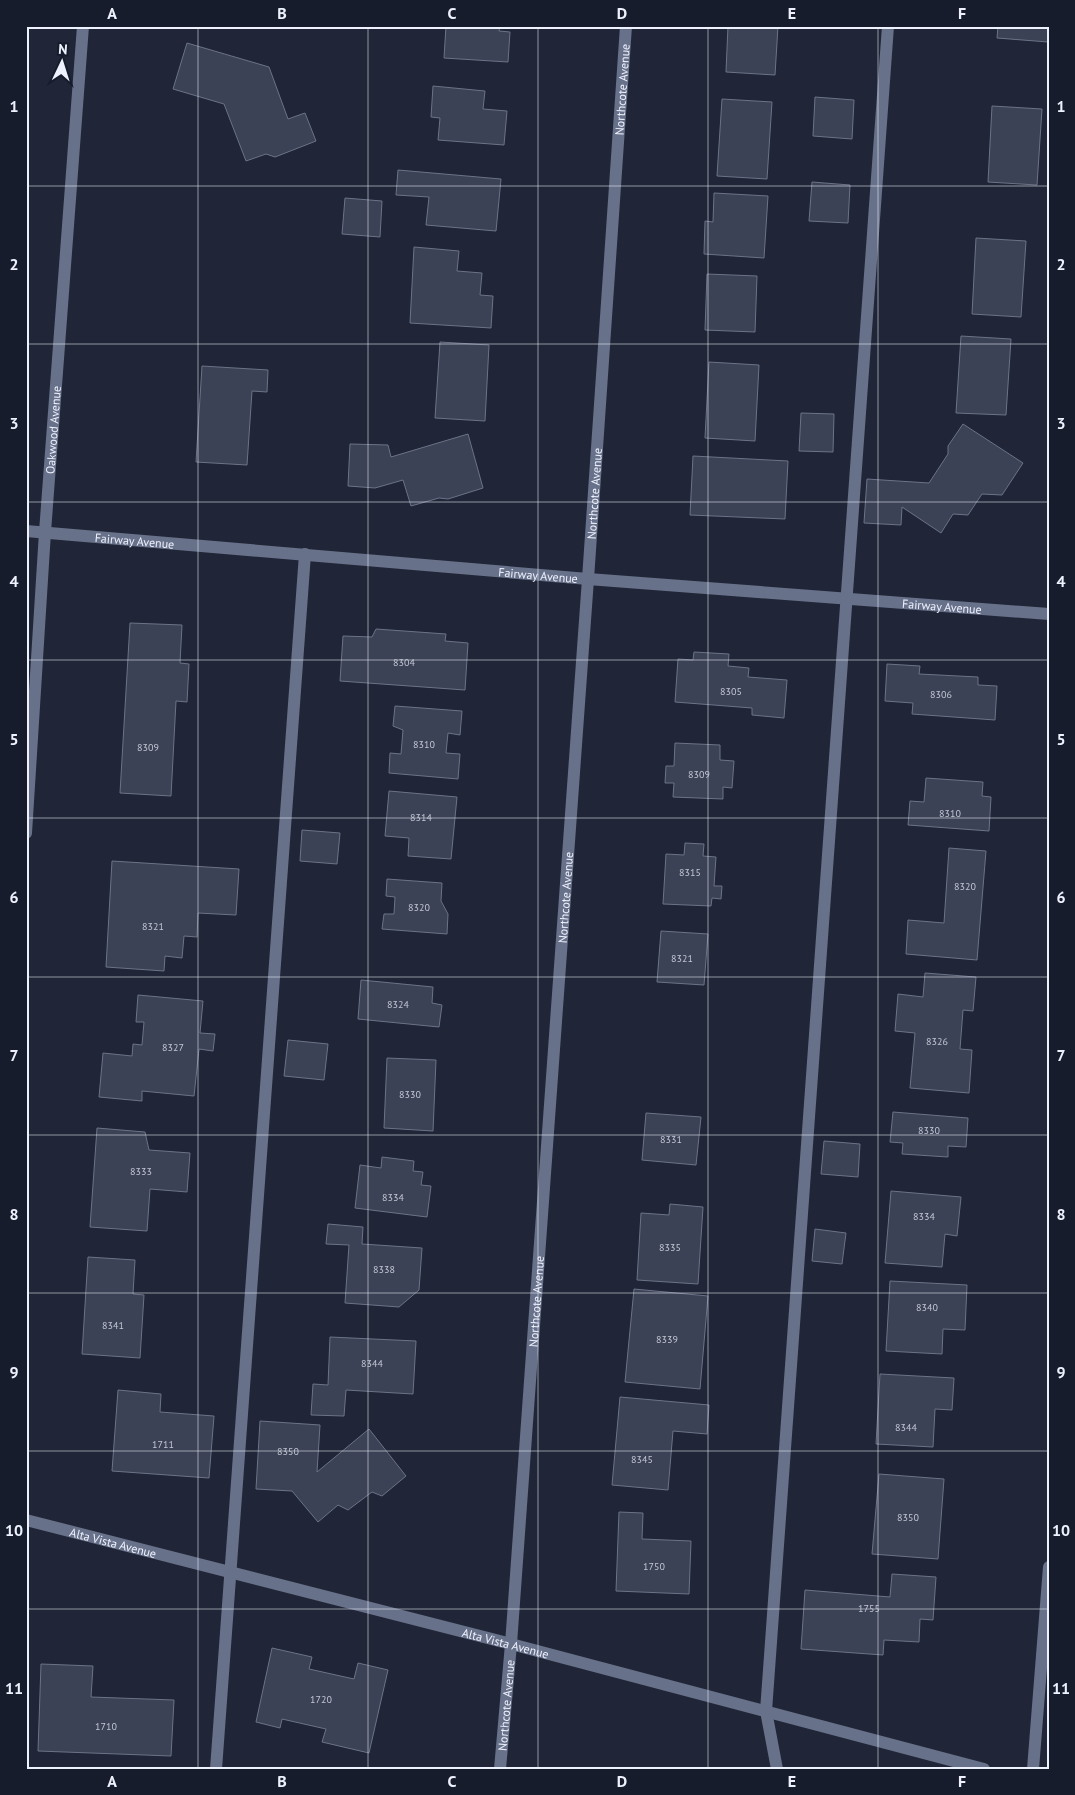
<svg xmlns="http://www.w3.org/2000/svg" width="1075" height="1795" font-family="'PT Sans',sans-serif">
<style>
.building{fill:#3c4255;stroke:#6c7388}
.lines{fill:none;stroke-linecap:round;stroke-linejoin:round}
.minor{stroke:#68718a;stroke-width:12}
.grid{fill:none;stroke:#eef2fe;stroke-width:1;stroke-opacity:0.55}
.labels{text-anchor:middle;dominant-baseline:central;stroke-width:4;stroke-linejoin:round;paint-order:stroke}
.number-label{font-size:10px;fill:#c2c6d4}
.street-label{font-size:12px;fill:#eef2fe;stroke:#171c2d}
.neatline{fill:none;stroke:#eef2fe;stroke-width:2}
.grid-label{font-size:16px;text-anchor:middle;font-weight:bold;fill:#eef2fe}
</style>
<rect width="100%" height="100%" fill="#202637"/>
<!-- building -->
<g class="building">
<polygon points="446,26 500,26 499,31 510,32 508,62 444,58"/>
<polygon points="728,26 778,26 775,75 726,72"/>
<polygon points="998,26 1049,26 1048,42 997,38"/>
<polygon points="187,43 269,67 288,119 305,113 316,141 275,157 266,154 246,161 224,104 173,89"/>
<polygon points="433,86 485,91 483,109 507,111 504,145 438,140 440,118 431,117"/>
<polygon points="815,97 854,100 852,139 813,136"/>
<polygon points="722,99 772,102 767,179 717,176"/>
<polygon points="992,106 1042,109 1037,185 988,182"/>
<polygon points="398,170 501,179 496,231 426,225 429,197 396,195"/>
<polygon points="812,182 850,185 848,223 809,221"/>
<polygon points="714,193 768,196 764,258 704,254 705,221 713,222"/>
<polygon points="345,198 382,201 380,237 342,234"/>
<polygon points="976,238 1026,241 1021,317 972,314"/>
<polygon points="414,247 459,251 457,271 482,273 480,295 493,296 491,328 410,323"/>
<polygon points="707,274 757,276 755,332 705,330"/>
<polygon points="961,336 1011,339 1006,415 956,413"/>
<polygon points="440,342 489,345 485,421 435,418"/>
<polygon points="709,362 759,365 755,441 705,438"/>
<polygon points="202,366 268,370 267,392 252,391 247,465 196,462"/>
<polygon points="801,413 834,414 833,452 799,451"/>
<polygon points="963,424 1023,463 1002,495 982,494 968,515 953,514 941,533 902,507 901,525 864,523 867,479 929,483 948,454 948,446"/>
<polygon points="468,434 483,488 448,499 439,498 411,506 403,480 375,488 348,486 350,444 388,445 391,457"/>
<polygon points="693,456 788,461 785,519 690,515"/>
<polygon points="130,623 182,625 180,663 189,664 187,702 176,701 171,796 120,793"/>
<polygon points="376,629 446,634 445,641 468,643 465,690 340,681 343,636 372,637"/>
<polygon points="694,652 729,654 728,666 749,668 748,677 787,680 784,718 752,715 752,708 675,702 678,659 693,660"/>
<polygon points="887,664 920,666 919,674 978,677 978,685 997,686 995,720 912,714 913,703 885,701"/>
<polygon points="395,706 462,711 460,735 448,733 446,753 460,754 458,779 389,773 390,753 401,754 403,730 393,726"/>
<polygon points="675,743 720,745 720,760 734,761 732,788 723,787 723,799 673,797 674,783 665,783 666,766 674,766"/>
<polygon points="926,778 983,782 982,796 991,797 989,831 908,825 910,801 924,802"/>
<polygon points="389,791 457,797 451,859 408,856 409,838 385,836"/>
<polygon points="302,830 340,833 337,864 300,861"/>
<polygon points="685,843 704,844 703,856 716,857 714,886 722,886 721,899 712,898 711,906 663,904 666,854 684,855"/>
<polygon points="949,848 986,851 977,960 906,954 908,920 944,923"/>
<polygon points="112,861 239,869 236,915 198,913 197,937 184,936 182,958 165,956 164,971 106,967"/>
<polygon points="387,879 442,883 441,901 448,914 447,934 382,929 384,914 394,914 395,897 386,896"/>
<polygon points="661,931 708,934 704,985 657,982"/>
<polygon points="925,973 976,977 973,1011 963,1010 960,1049 972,1050 969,1093 910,1088 915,1033 895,1031 898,994 923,997"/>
<polygon points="361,980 433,987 432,1003 442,1005 439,1027 358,1019"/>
<polygon points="138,995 203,1001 200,1033 215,1034 213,1051 199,1049 194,1096 142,1091 142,1101 99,1097 103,1053 132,1056 133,1044 142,1045 144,1022 136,1022"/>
<polygon points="288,1040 328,1044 324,1080 284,1076"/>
<polygon points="387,1058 436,1060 433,1131 384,1128"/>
<polygon points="893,1112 968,1118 966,1147 948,1146 948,1157 902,1154 903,1143 890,1142"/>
<polygon points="646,1113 701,1117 696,1165 642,1160"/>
<polygon points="97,1128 145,1132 149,1150 190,1153 187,1192 150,1189 147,1231 90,1227"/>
<polygon points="824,1141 860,1144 858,1177 821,1174"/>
<polygon points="382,1157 414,1161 413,1171 423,1172 421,1185 431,1186 427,1217 355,1208 360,1165 381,1168"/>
<polygon points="891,1191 961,1197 957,1236 945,1234 942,1267 885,1263"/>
<polygon points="670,1204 703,1207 698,1284 637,1280 641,1213 669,1215"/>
<polygon points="328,1224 363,1227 362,1244 422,1248 419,1290 399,1307 345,1303 349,1245 326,1244"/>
<polygon points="815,1229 846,1233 842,1264 812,1261"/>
<polygon points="88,1257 135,1260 133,1294 144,1295 140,1358 82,1354"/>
<polygon points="890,1281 967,1285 965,1330 943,1329 942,1354 886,1351"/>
<polygon points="634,1289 708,1296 700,1389 625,1382"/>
<polygon points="330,1337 416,1341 413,1394 346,1390 344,1416 311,1415 313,1384 328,1385"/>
<polygon points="880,1374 954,1378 952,1410 935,1409 933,1447 876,1444"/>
<polygon points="118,1390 161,1394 160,1412 214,1416 209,1478 112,1471"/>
<polygon points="620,1397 709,1405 707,1434 673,1431 668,1490 612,1485"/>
<polygon points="260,1421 320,1425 317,1472 369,1429 406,1476 382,1496 372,1492 348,1510 338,1505 318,1522 292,1491 256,1489"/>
<polygon points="879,1474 944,1479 938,1559 872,1554"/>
<polygon points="619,1512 643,1513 642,1539 691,1541 689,1594 616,1591"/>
<polygon points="892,1574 936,1577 933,1620 920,1619 919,1642 884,1640 883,1655 801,1649 805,1590 890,1597"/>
<polygon points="272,1648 312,1657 309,1669 354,1679 358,1663 388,1670 369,1753 322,1742 326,1729 282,1719 280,1728 256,1722"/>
<polygon points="41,1664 93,1666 91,1697 174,1700 171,1756 38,1751"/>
</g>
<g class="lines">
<!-- minor -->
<g class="minor">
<path id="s1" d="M 26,531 L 588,579 L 1049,614"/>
<path id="s2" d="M 26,833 L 45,532 L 83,26"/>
<path id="s3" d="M 26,1520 L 511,1644 L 984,1769"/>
<polyline points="216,1769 305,554"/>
<path id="s4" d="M 500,1769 L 511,1644 L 588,579 L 626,26"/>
<polyline points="777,1769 766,1711 888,26"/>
<polyline points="1033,1769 1049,1567"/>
</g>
</g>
<!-- grid -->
<path class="grid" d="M 198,26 L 198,1769M 368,26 L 368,1769M 538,26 L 538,1769M 708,26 L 708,1769M 878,26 L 878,1769M 26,186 L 1049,186M 26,344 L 1049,344M 26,502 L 1049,502M 26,660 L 1049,660M 26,818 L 1049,818M 26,977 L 1049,977M 26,1135 L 1049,1135M 26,1293 L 1049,1293M 26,1451 L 1049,1451M 26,1609 L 1049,1609"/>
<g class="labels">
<!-- number labels -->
<g class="number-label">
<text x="404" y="662">8304</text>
<text x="731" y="691">8305</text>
<text x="941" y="694">8306</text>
<text x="424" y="744">8310</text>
<text x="148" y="747">8309</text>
<text x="699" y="774">8309</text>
<text x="950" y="813">8310</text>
<text x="421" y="817">8314</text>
<text x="690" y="872">8315</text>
<text x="965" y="886">8320</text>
<text x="419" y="907">8320</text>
<text x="153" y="926">8321</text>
<text x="682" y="958">8321</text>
<text x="398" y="1004">8324</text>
<text x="937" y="1041">8326</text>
<text x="173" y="1047">8327</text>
<text x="410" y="1094">8330</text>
<text x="929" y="1130">8330</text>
<text x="671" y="1139">8331</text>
<text x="141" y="1171">8333</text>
<text x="393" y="1197">8334</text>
<text x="924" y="1216">8334</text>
<text x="670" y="1247">8335</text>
<text x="384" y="1269">8338</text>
<text x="927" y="1307">8340</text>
<text x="113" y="1325">8341</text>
<text x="667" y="1339">8339</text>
<text x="372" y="1363">8344</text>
<text x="906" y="1427">8344</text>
<text x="163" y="1444">1711</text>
<text x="288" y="1451">8350</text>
<text x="642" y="1459">8345</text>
<text x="908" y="1517">8350</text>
<text x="654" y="1566">1750</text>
<text x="869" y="1608">1755</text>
<text x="321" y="1699">1720</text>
<text x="106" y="1726">1710</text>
</g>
<!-- street labels -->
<g class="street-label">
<text stroke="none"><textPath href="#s4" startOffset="1684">Northcote Avenue</textPath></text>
<text stroke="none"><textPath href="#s2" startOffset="404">Oakwood Avenue</textPath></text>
<text stroke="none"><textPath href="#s4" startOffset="1279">Northcote Avenue</textPath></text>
<text stroke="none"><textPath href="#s1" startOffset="109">Fairway Avenue</textPath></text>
<text stroke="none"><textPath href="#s1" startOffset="514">Fairway Avenue</textPath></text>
<text stroke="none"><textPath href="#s1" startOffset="919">Fairway Avenue</textPath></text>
<text stroke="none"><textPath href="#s4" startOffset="874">Northcote Avenue</textPath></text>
<text stroke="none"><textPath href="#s4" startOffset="469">Northcote Avenue</textPath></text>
<text stroke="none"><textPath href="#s3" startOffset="90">Alta Vista Avenue</textPath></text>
<text stroke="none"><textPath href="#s3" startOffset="495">Alta Vista Avenue</textPath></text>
<text stroke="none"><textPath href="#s4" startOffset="64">Northcote Avenue</textPath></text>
</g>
</g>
<!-- border -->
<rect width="1075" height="1795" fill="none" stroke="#171c2d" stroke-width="55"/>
<!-- north arrow -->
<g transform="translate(62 62) rotate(4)" stroke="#171c2d" stroke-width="4" paint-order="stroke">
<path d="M0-4L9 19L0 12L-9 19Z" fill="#eef2fe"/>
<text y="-8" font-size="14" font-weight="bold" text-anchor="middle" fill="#eef2fe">N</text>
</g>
<rect x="28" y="28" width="1020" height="1740" class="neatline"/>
<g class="grid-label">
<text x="112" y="19">A</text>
<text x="282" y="19">B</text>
<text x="452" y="19">C</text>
<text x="622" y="19">D</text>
<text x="792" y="19">E</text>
<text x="962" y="19">F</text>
<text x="14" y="112">1</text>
<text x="1061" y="112">1</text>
<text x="14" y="270">2</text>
<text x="1061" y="270">2</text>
<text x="14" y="429">3</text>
<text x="1061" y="429">3</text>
<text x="14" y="587">4</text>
<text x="1061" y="587">4</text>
<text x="14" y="745">5</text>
<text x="1061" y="745">5</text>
<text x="14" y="903">6</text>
<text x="1061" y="903">6</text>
<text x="14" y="1061">7</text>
<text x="1061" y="1061">7</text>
<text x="14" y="1220">8</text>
<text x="1061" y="1220">8</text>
<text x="14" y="1378">9</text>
<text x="1061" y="1378">9</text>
<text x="14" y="1536">10</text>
<text x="1061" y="1536">10</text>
<text x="14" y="1694">11</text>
<text x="1061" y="1694">11</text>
<text x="112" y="1787">A</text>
<text x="282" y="1787">B</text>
<text x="452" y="1787">C</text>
<text x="622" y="1787">D</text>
<text x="792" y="1787">E</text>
<text x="962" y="1787">F</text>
</g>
</svg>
